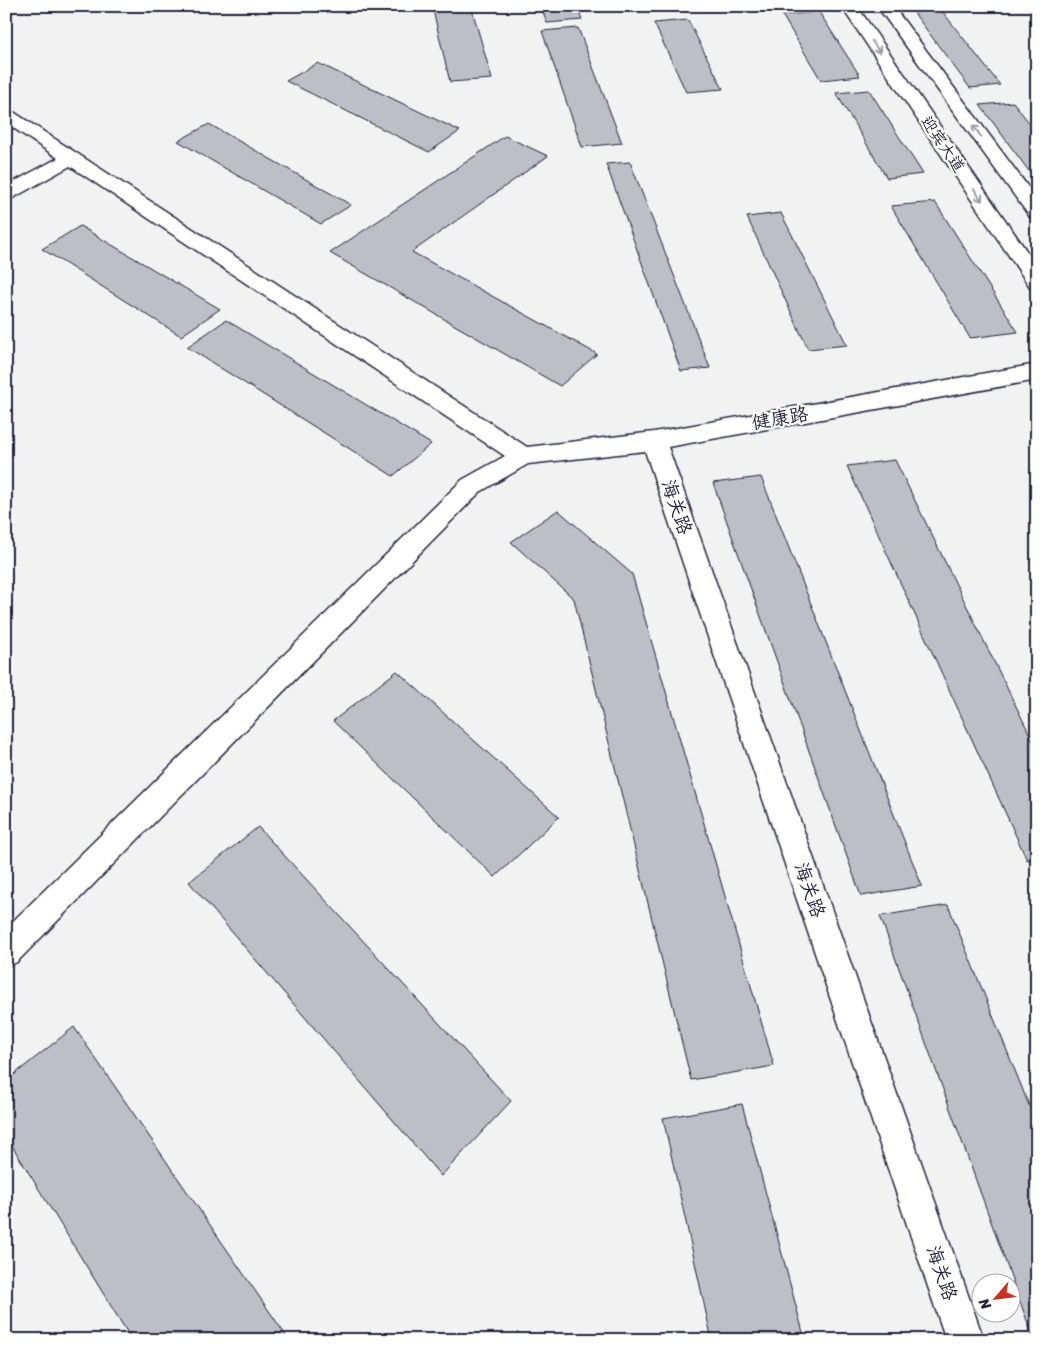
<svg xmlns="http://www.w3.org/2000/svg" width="1043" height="1346" font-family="Sriracha,'LXGW WenKai TC',sans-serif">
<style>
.building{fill:#bebec6;stroke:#22223b}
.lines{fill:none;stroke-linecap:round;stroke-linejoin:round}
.minor-casing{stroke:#22223b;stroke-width:3}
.highway-casing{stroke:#22223b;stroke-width:3}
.minor{fill:#fff;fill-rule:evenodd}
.highway{fill:#fff;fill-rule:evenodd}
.oneway{stroke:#9c9ca7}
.labels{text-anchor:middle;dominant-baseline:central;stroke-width:4.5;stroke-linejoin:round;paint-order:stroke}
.far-street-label{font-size:16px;fill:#22223b;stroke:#fff}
.street-label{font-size:19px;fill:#22223b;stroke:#fff}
</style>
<rect width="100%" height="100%" fill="#f2f2f3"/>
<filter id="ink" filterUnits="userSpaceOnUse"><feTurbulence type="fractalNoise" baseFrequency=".02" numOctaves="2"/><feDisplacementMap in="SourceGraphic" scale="10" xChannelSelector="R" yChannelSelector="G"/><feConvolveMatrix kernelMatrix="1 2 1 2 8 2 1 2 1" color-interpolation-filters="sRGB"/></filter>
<g filter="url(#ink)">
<!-- building -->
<g class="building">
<polygon points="432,6 471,6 492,79 450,82"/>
<polygon points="541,6 577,6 582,20 547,23"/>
<polygon points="650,6 685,6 685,8 652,10"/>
<polygon points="942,11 1000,85 970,88 914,13"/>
<polygon points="819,12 860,76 821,80 782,15"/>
<polygon points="688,20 723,89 686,92 654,23"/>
<polygon points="578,28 622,143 582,147 542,31"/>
<polygon points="318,63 460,131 429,152 286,81"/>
<polygon points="869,90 923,174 887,178 836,93"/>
<polygon points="1013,102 1037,133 1037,182 980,105"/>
<polygon points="209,124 351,205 321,224 178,141"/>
<polygon points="505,136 548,156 412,252 597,354 560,386 330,253"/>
<polygon points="630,162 710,368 681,371 606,164"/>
<polygon points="935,202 1018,332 970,338 891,206"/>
<polygon points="781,213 847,345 808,349 747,217"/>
<polygon points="80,226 220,309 181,336 42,249"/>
<polygon points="226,320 431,444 393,476 187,347"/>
<polygon points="895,460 1037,749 1037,858 1027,860 847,466"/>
<polygon points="761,477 922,886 861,896 713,483"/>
<polygon points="558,510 632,574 774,1066 691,1080 574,599 511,542"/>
<polygon points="397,671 559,817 495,877 333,721"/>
<polygon points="258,827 511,1101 441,1176 189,882"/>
<polygon points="948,905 1037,1125 1037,1340 1034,1340 880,916"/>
<polygon points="74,1027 289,1340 132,1340 6,1136 6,1081"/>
<polygon points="742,1104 805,1340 712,1340 663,1118"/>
</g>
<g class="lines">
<defs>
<polygon id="minor" points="6,110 12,111 527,447 654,432 1037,364 1037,380 668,447 984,1340 946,1340 645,451 528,464 480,492 17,962 6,967 6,928 462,480 505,456 70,166 13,198 6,200 6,186 58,158 6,123"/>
<g id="highway">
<polygon points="841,6 857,6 1037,266 1037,289 1030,287"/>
<polygon points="877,6 893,6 1037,199 1037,219 1030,217"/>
</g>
</defs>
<!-- minor casing -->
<use href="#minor" class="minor-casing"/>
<!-- highway casing -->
<use href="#highway" class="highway-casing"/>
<!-- minor -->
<use href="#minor" class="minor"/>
<!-- highway -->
<use href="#highway" class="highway"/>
</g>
<!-- one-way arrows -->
<defs><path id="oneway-shaft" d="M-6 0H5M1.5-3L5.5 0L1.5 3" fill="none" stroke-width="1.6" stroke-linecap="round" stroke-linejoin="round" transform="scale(1.25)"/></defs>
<g class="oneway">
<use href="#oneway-shaft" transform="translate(876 47) rotate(56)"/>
<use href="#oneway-shaft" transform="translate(977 131) rotate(-126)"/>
<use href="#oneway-shaft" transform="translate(978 195) rotate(56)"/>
</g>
</g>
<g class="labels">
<!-- far-street labels -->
<g class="far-street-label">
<text transform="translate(943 144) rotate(56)">迎宾大道</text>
</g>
<!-- street labels -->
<g class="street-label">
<text transform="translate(780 418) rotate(-10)">健康路</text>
<text transform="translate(677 507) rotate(71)">海关路</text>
<text transform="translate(810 890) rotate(71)">海关路</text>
<text transform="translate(942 1273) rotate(71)">海关路</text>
</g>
</g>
<!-- margin -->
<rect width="1043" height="1346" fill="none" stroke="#fff" stroke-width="25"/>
<rect x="12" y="12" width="1018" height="1321" fill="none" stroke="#22223b" stroke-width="2" filter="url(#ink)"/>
<!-- north arrow -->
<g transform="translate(996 1298) rotate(242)"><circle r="24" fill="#ffffff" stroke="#a7a7b1"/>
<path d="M0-4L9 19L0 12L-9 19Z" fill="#c8321e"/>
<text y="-8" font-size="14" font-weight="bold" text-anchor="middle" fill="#22223b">N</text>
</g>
</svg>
